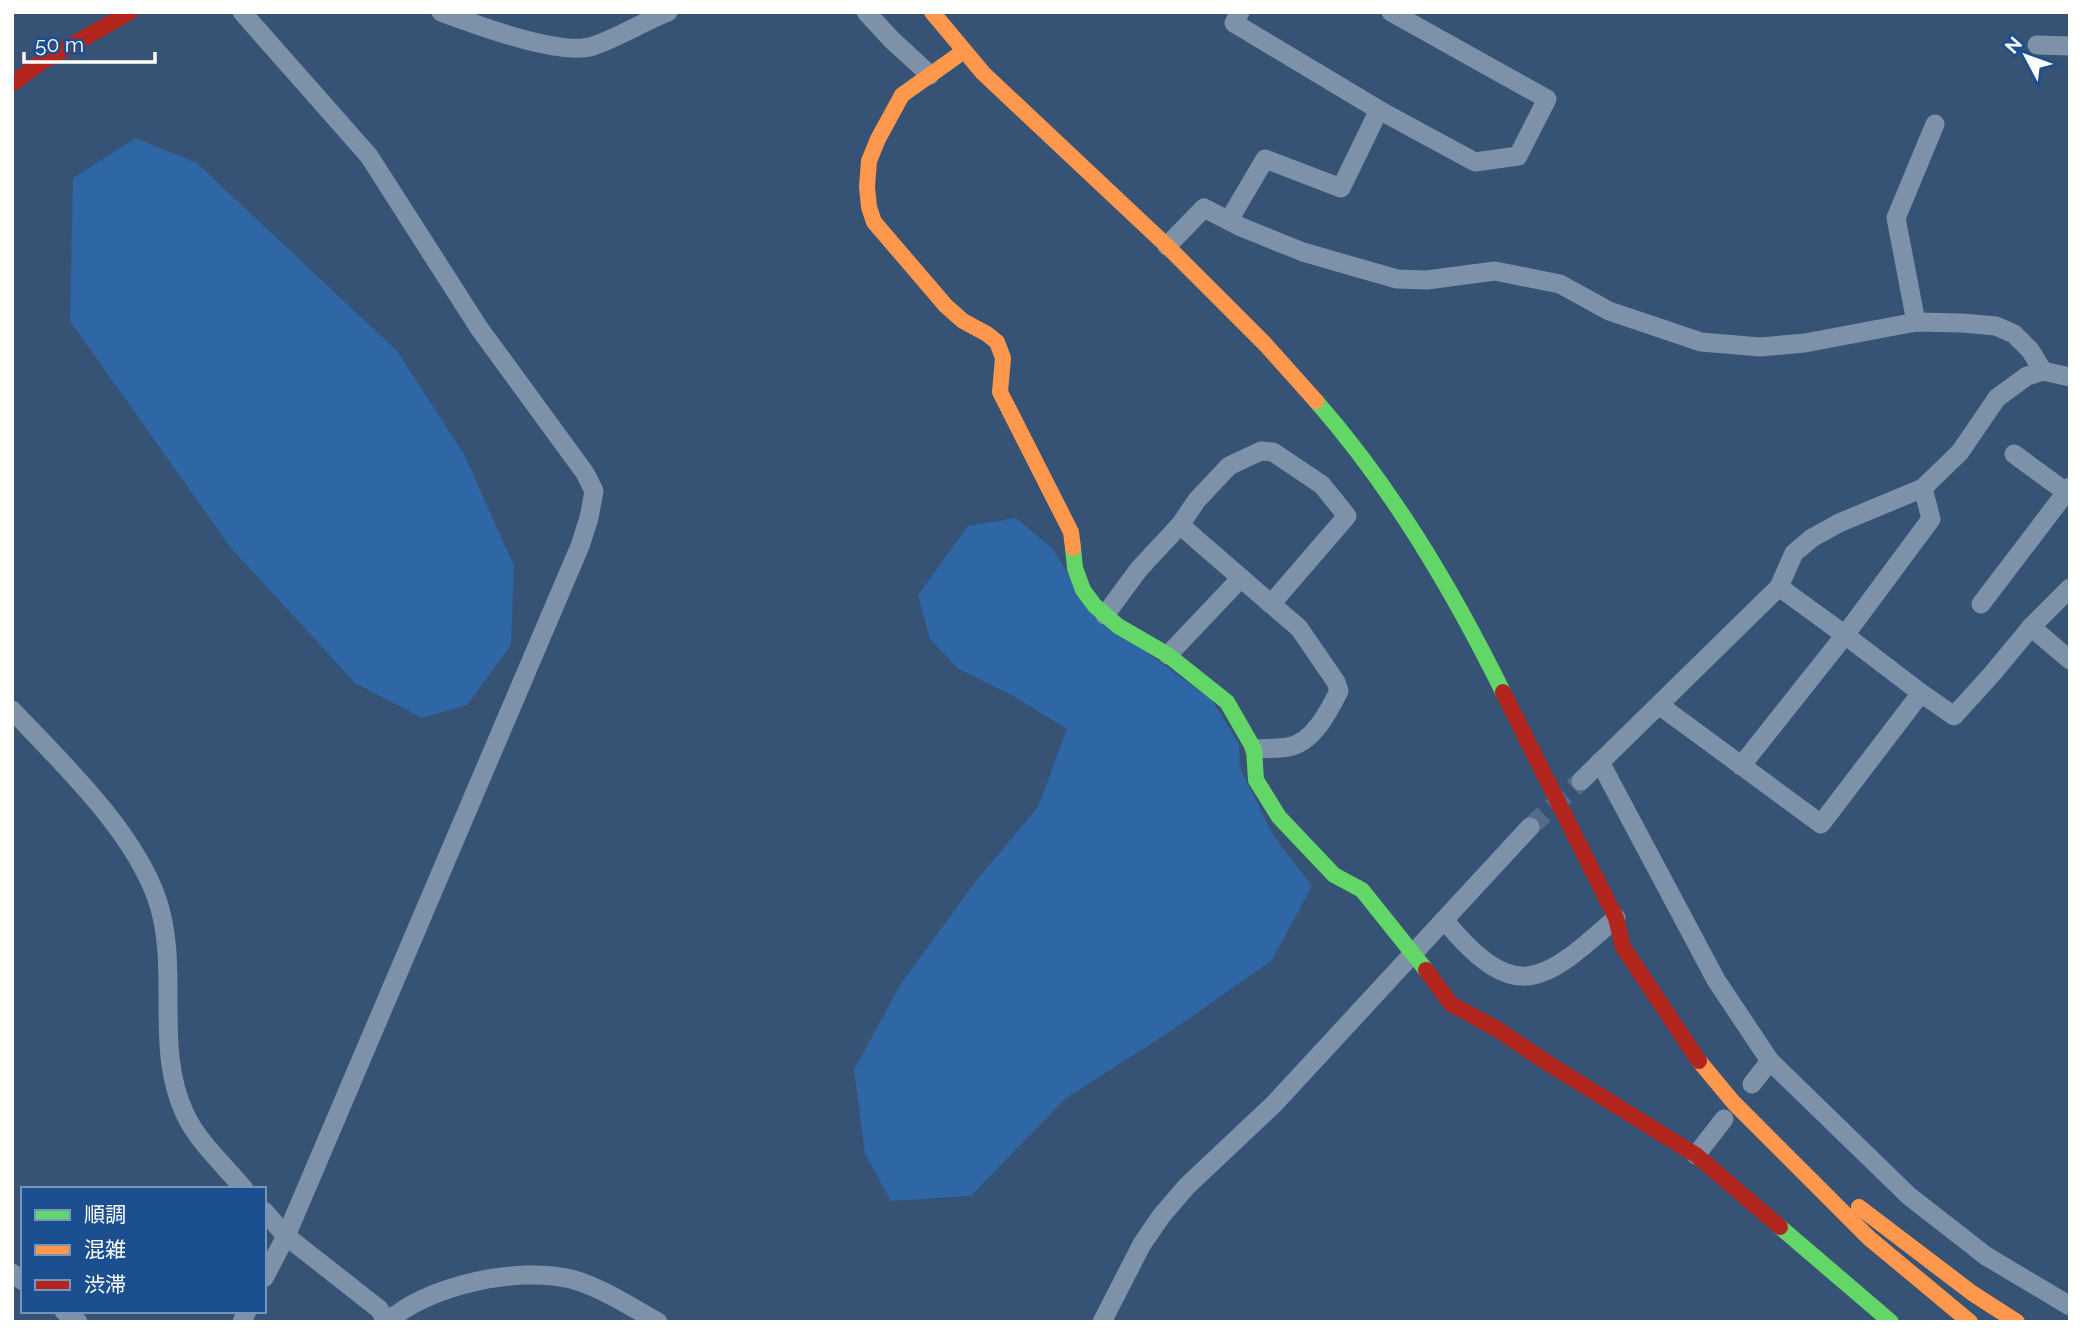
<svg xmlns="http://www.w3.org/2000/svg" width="2082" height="1334" font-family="Raleway,'Noto Sans JP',sans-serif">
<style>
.green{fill:#2f66a5}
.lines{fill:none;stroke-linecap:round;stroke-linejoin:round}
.street-tunnel{stroke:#546c89;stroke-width:19;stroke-dasharray:19 10;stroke-linecap:butt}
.street{stroke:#7d92a8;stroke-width:19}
.fast{stroke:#63d668;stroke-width:16}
.slow{stroke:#ff974d;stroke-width:16}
.jam{stroke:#b3261e;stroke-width:16}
</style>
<rect width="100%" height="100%" fill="#365274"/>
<!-- green -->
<g class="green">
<polygon points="136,138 197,163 397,351 464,454 514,566 511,645 467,705 422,718 355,683 231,548 70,321 73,178"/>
<polygon points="1016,518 1052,548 1094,614 1212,700 1239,744 1240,768 1273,835 1312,886 1272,960 1183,1023 1065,1099 971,1196 891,1201 865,1154 854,1070 900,985 976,881 1038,807 1067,729 1010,694 957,668 930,639 918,595 968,526"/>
</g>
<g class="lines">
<!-- street-tunnel -->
<polyline class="street-tunnel" points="1530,827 1581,781"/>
<!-- street -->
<g class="street">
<polyline points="242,12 369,156 479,328 585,473 594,491 589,518 580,546 286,1236 264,1278"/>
<path d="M 441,12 C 474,24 561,57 593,46 C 619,37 643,22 668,12"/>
<polyline points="866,12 892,40 930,75"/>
<polyline points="1240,12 1234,23 1379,110 1475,162 1518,156 1547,99 1391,12"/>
<polyline points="2037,45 2070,46"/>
<polyline points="1229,220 1265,159 1341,188 1379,110"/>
<polyline points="1167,246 1204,208 1241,227 1303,252 1397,279 1427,280 1495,271 1560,284 1609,311 1701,342 1760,347 1805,343 1916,322 1962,323 1996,326 2014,334 2030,350 2043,371"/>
<polyline points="1916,322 1896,218 1935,124"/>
<polyline points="2014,454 2066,492"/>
<polyline points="1180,525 1271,604"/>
<polyline points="1779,587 1845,635 1931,519 1923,488"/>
<polyline points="1981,604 2070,487"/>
<path d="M 1105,615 L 1139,569 L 1180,525 L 1197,500 L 1229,466 L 1261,451 L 1273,452 L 1322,485 L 1347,516 L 1271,604 L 1299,628 L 1336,682 L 1339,691 C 1329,711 1313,743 1288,747 C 1277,749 1265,748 1254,749"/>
<polyline points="2031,627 2070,588"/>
<polyline points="1168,655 1241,578"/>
<polyline points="1921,693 1954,716 1992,674 2031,627 2070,660"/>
<polyline points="1659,705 1821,824 1921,693 1845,635 1741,766"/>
<path d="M 12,710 C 62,763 133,830 157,899 C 181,969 153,1046 185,1114 C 198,1142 224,1165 244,1189"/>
<polyline points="1600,762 1716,980 1770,1061 1909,1196 1986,1256 2070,1306"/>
<polyline points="1581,781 1779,587 1794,553 1812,538 1839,523 1923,488 1960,452 1997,398 2027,376 2043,371 2070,377"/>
<path d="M 1445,921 C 1516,1006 1543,983 1616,918"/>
<polyline points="1752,1084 1770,1061"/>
<polyline points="1696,1155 1724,1119"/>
<polyline points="264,1211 286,1236 379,1309 384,1317 384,1322"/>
<polyline points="12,1273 23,1281"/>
<polyline points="64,1311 78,1322"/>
<polyline points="242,1322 247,1311"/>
<path d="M 387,1322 C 429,1285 517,1266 571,1279 C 601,1287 631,1307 658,1322"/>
<polyline points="1102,1322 1142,1244 1162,1215 1187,1186 1274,1104 1530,827"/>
</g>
<!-- fast -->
<g class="fast">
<path d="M 1316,401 C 1393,489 1452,589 1503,692"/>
<polyline points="1073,548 1075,568 1083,590 1095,606 1118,626 1168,655 1227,702 1254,749 1256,780 1279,817 1334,875 1362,890 1426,970"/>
<polyline points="1780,1227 1891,1322"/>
</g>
<!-- slow -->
<g class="slow">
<polyline points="932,12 983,73 1167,246 1265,344 1316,401"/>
<polyline points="964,51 902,95 878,139 869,161 867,187 869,207 874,222 946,306 963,321 987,334 997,342 1003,358 1000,392 1071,532 1073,548"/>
<polyline points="1699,1061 1734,1103 1869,1238 1970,1322"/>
<polyline points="1859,1207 1972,1293 2017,1322"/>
</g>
<!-- jam -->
<g class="jam">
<polyline points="12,84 40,63 130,12"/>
<polyline points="1503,692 1616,918 1623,947 1699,1061"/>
<polyline points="1426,970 1451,1004 1497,1029 1549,1064 1696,1155 1780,1227"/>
</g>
</g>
<!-- border -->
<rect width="2082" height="1334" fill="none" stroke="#ffffff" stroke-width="28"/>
<!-- legend -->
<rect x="21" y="1187" width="245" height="126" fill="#1b4f8f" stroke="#7695bc" stroke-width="2"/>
<rect x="35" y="1210" width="35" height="10" fill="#63d668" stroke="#7695bc" stroke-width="2"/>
<text x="84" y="1222" font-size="21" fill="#ffffff">順調</text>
<rect x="35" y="1245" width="35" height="10" fill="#ff974d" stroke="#7695bc" stroke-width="2"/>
<text x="84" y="1257" font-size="21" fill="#ffffff">混雑</text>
<rect x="35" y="1280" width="35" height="10" fill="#b3261e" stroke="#7695bc" stroke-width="2"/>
<text x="84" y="1292" font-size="21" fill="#ffffff">渋滞</text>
<!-- north arrow -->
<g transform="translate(2026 56) rotate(311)" stroke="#1b4f8f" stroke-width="5" paint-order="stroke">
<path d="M0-5L12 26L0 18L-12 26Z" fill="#ffffff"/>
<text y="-10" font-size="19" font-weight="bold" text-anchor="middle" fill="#ffffff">N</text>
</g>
<!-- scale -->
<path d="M24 52v10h131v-10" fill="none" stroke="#ffffff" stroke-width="3.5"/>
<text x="35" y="52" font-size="21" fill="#ffffff" stroke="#1b4f8f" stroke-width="5" paint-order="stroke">50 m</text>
</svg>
